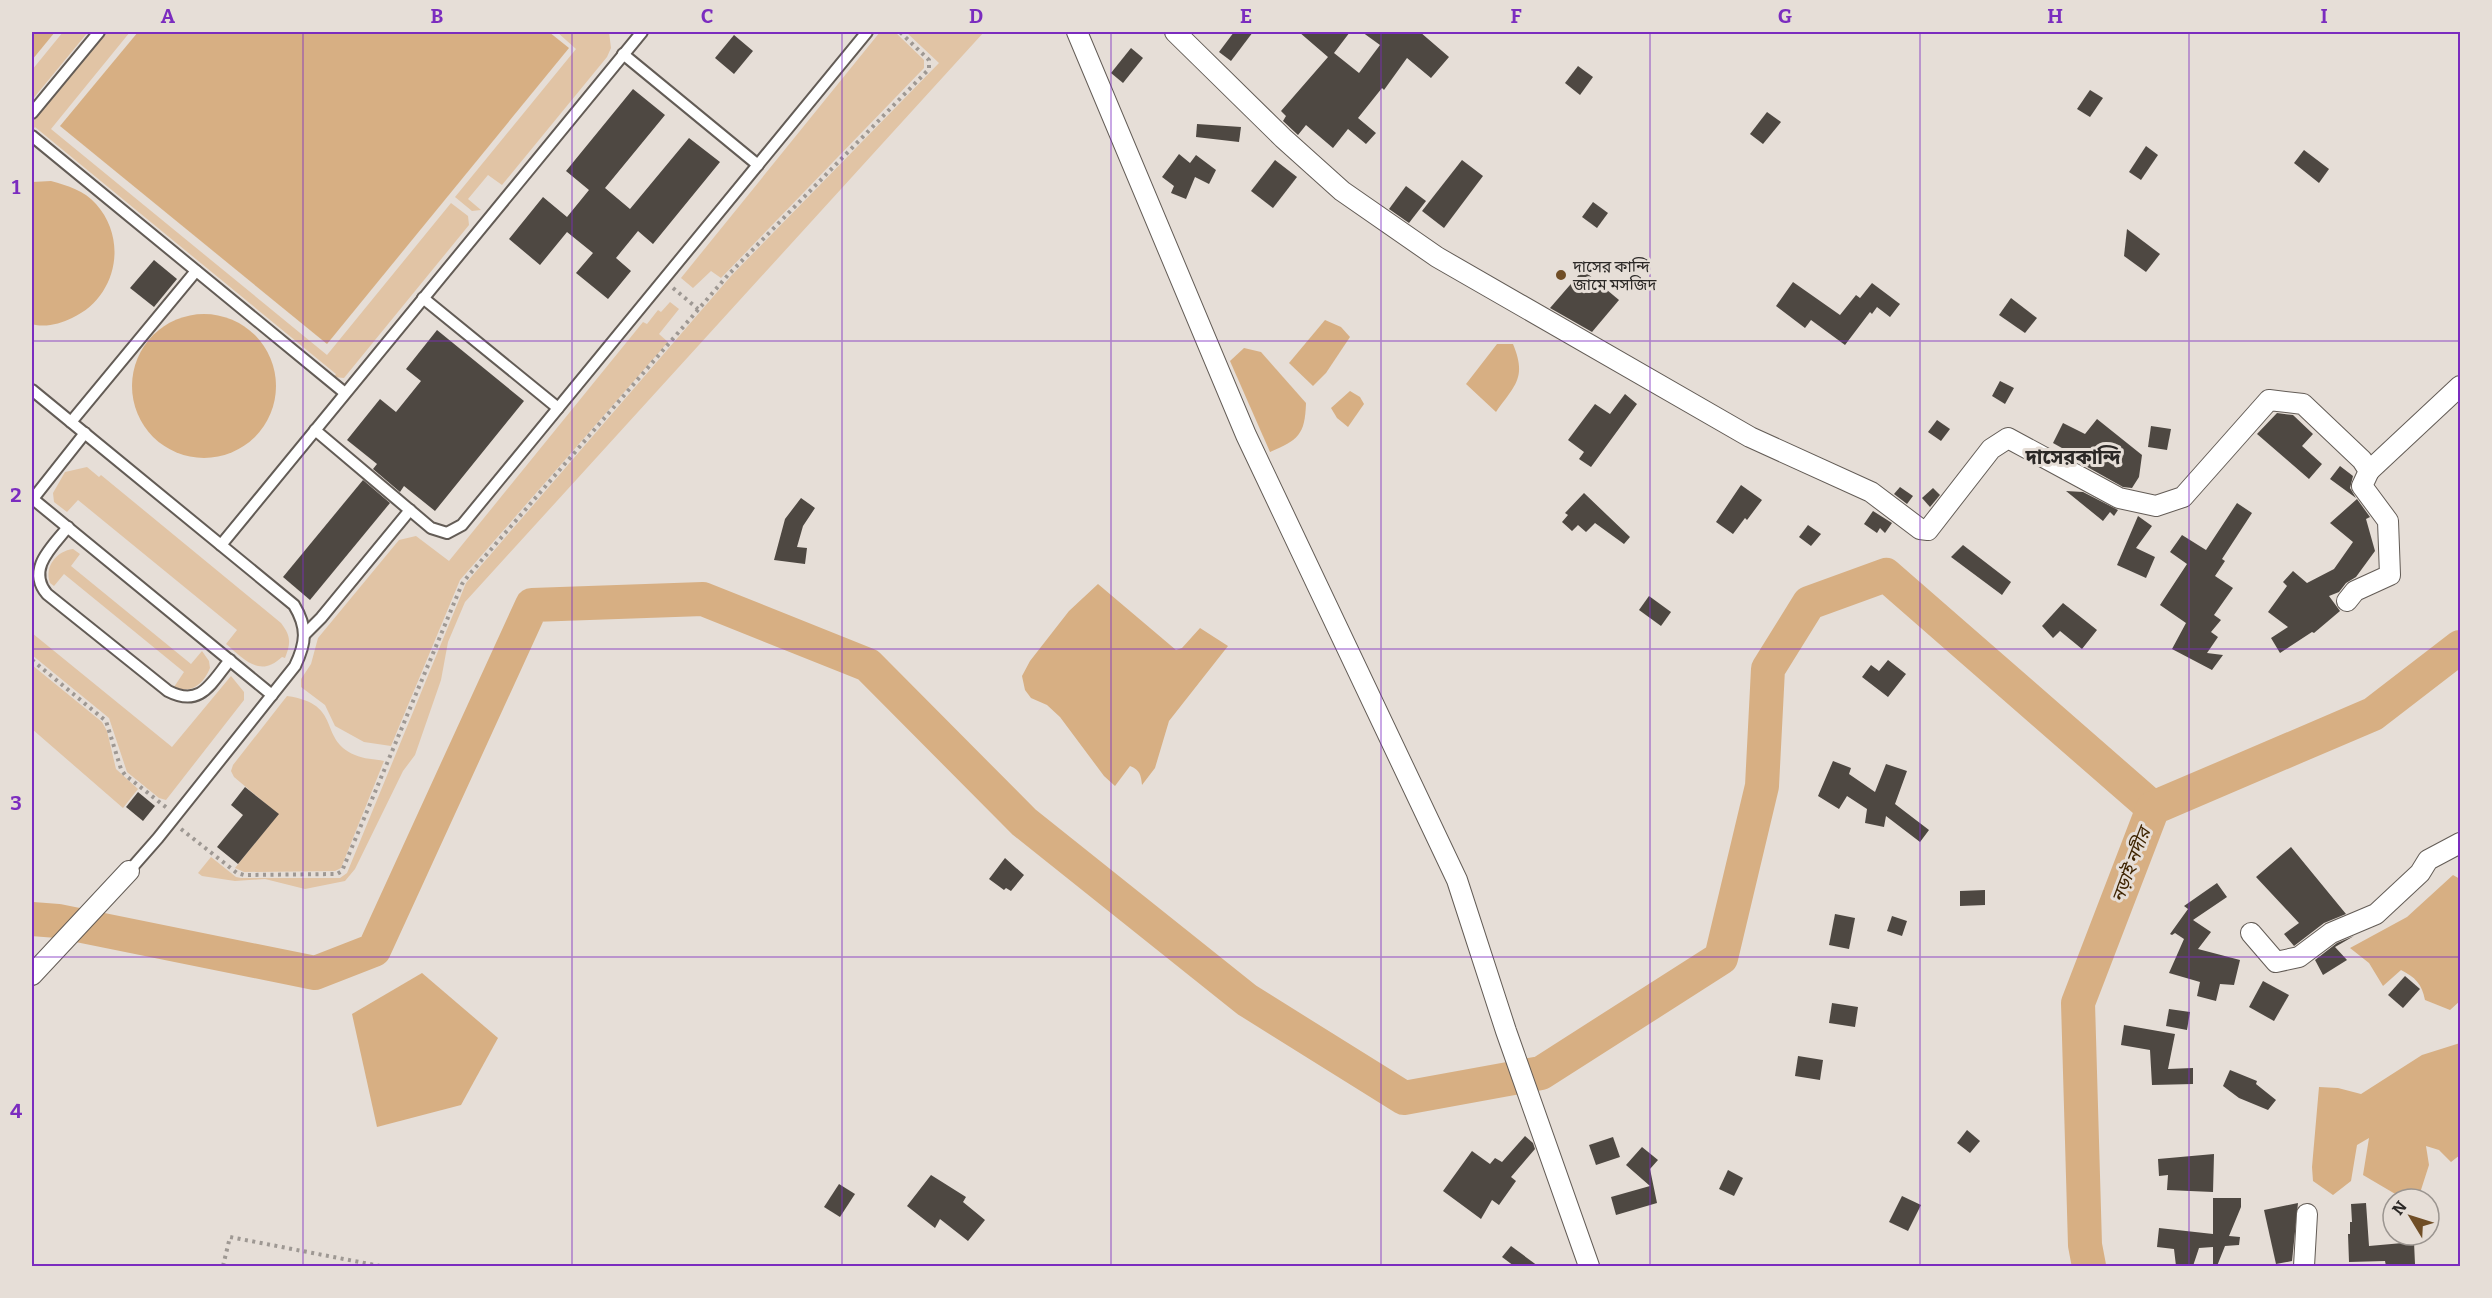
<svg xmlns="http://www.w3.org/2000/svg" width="2492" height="1298" font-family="Bitter,'Noto Sans Bengali',serif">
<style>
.green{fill:#e1c4a5}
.water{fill:#d7af83}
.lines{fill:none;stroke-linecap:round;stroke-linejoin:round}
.river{stroke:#d7af83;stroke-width:34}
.building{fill:#4e4842}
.service-casing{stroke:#635c56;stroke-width:14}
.minor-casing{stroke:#635c56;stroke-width:22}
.path{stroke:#9e9893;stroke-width:4;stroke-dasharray:3 4.5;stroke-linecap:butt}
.service{stroke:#fff;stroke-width:10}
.minor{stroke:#fff;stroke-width:20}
.grid{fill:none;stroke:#7b2cbf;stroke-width:1.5;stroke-opacity:0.55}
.poi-dot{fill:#704e26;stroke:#e6ded7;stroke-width:2}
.labels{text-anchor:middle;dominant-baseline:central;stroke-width:6;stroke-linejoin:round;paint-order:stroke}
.poi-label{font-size:16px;fill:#2b2826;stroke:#e6ded7;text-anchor:start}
.water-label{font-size:18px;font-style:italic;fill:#3e2400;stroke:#e6ded7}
.quarter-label{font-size:20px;font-weight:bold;fill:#2b2826;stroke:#e6ded7}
.neatline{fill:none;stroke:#7b2cbf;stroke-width:2}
.grid-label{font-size:20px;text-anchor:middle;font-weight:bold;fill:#7b2cbf}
</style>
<rect width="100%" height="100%" fill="#e6ded7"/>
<!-- green -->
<g class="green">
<polygon points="63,32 88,32 32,100 32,70"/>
<polygon points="106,32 130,32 51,129 327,355 451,203 468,216 469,225 344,378 334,377 336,374 35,127 33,130 32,123"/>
<polygon points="557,32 609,32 611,48 607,57 502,185 488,175 468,199 481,210 472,211 455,197 576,49"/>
<polygon points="880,32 895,32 924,60 924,68 721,278 711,271 693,288 681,278"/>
<polygon points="906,32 984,32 465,602 448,642 441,680 415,755 403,771 355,869 345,881 305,889 265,879 235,881 202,876 198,873 211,857 236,877 241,878 340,878 347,873 466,583 731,276 939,63"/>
<polygon points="670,302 679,309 659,334 668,342 460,580 391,746 364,742 335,726 325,705 301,687 301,679 311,664 318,638 399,540 416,536 449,561 643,322 647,324 658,310 661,312"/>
<path d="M 87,467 L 99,477 L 101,475 L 281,623 C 291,636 291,643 285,658 L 282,657 C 260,678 245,660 226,644 L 237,630 L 78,500 L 67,512 L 54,502 L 53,493 L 65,472 Z"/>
<path d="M 73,549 L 80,554 L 71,566 L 191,664 L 202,651 L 209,661 L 210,668 C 203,685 191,694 174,687 L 184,672 L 64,574 L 54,586 L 50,583 C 44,566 57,551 73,549 Z"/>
<polygon points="32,633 172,747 231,676 244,692 244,700 166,800 159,798 127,772 109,718 32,655"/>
<polygon points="32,665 102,722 107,731 116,769 138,789 123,808 32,729"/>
<path d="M 287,696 C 344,704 317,739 355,755 C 363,759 375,759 384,761 L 341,868 L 335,871 L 244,872 L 235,868 L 278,814 L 234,777 L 231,771 L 233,765 Z"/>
</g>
<!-- water -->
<g class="water">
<polygon points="32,32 55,32 32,60"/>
<polygon points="138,32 549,32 569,48 327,344 60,126"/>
<path d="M 51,181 C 68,186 84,190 96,204 C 129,241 116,298 72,318 C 60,324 44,328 32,324 L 32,182 Z"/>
<circle cx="204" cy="386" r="72"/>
<polygon points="1325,320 1341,327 1350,337 1326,373 1313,386 1289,363"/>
<path d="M 1497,344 L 1513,344 C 1527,378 1515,385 1496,412 L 1466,384 Z"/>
<path d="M 1244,348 L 1261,352 L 1306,403 C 1305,435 1298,440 1270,452 L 1230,361 Z"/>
<polygon points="1350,391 1360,397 1364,404 1348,427 1337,418 1331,408"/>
<path d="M 1098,584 L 1176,650 L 1182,648 L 1200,628 L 1228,646 L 1169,721 L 1155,768 L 1142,785 C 1141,775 1140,770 1130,766 L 1115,786 L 1104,776 L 1060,717 L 1047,705 L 1031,698 L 1025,690 L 1022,676 L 1030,661 L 1069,611 Z"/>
<path d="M 2453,875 L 2460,879 L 2460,1001 L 2450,1010 L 2425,1000 C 2422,984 2415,977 2401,970 L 2383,986 L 2369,963 L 2350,948 L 2407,917 Z"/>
<polygon points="422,973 498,1038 461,1105 377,1127 352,1014"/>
<polygon points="2460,1043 2460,1155 2451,1162 2439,1150 2426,1146 2429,1165 2420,1193 2397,1195 2363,1175 2369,1138 2357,1145 2351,1181 2333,1195 2313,1181 2312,1167 2319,1087 2338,1088 2361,1094 2422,1055"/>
</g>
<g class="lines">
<!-- river -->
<g class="river">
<polyline points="32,919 58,921 315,973 374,950 532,605 703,599 868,665 1024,822 1247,1000 1404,1098 1541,1073 1721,958 1762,786 1768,669 1809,603 1886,575 2153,808"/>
<polyline points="2089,1266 2085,1245 2078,1003 2153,808 2373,714 2460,647"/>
</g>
</g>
<!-- building -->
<g class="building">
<polygon points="1234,32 1253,32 1231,61 1219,52"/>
<polygon points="1299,32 1350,32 1334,53 1359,73 1380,45 1362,32 1420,32 1449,57 1431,78 1407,58 1384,90 1382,88 1358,118 1376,133 1366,144 1348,129 1333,148 1306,125 1298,135 1283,121 1286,116 1281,111 1328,57"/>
<polygon points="734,35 753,51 734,74 715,58"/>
<polygon points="1131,48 1143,58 1123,83 1111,73"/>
<polygon points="1578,66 1593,77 1580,95 1565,83"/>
<polygon points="633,89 665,115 605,188 630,209 689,138 720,162 653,244 638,231 616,258 631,271 608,299 576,273 593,253 567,232 540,265 509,239 543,197 567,217 589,190 566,171"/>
<polygon points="2090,90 2103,98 2090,117 2077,109"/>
<polygon points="1767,112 1781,122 1763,144 1750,134"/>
<polygon points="1197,124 1241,127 1239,142 1196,137"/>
<polygon points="2146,146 2158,155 2141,180 2129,172"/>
<polygon points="2304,150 2329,169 2319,183 2294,163"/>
<polygon points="1179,154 1190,163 1196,155 1216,170 1209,184 1195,177 1186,199 1171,193 1174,186 1162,177"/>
<polygon points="1275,160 1297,177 1273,208 1251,191"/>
<polygon points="1462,160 1483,176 1444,228 1422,211"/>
<polygon points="1406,186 1426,201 1409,223 1389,209"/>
<polygon points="1593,202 1608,213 1597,228 1582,217"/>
<polygon points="2127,229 2160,254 2146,272 2124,256"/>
<polygon points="154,260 177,279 154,307 130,288"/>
<polygon points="1583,270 1619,300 1592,332 1550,308"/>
<polygon points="1793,282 1840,315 1856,295 1860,298 1872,283 1900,304 1890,317 1877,307 1872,314 1870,312 1845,345 1811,320 1805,328 1776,306"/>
<polygon points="2011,298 2037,318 2025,333 1999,315"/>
<polygon points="437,330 524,401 435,511 404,486 400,492 373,469 377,464 347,440 380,399 396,412 421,381 406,369"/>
<polygon points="2000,381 2014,388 2005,404 1992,396"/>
<polygon points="1625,394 1637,404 1591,467 1579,459 1584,452 1568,440 1595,404 1610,414"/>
<polygon points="2277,413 2293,415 2313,434 2302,446 2322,464 2309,479 2257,434"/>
<polygon points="2097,419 2142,455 2139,477 2132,488 2123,487 2082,464 2085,461 2053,443 2063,423 2085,434"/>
<polygon points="1937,420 1950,429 1941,441 1928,432"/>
<polygon points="2151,426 2171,429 2167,450 2148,447"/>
<polygon points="2340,466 2353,476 2350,488 2356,498 2330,479"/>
<polygon points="363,480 390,503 310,600 283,577"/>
<polygon points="1741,485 1762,500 1747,520 1745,518 1733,534 1716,522"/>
<polygon points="1900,487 1913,496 1907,504 1894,494"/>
<polygon points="1933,488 1940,495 1930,507 1922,498"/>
<polygon points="2066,491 2083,492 2118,510 2114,516 2110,512 2103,521"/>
<polygon points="1584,493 1630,537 1624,544 1595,523 1586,532 1578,525 1572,531 1562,522 1568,515 1565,513"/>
<polygon points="801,498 815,508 803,526 797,547 807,548 805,564 774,560 785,519"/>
<polygon points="2357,499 2370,517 2366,519 2375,551 2356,577 2346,583 2339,592 2329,596 2340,611 2314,633 2312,632 2280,653 2271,638 2288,627 2268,612 2287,586 2283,582 2293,571 2307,583 2334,569 2353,542 2330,523"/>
<polygon points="2237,503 2252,513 2222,559 2225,561 2215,576 2233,588 2214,615 2221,620 2211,632 2218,637 2207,653 2223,655 2212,670 2172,649 2186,623 2160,605 2187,564 2170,552 2182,535 2206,550"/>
<polygon points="1873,511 1892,523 1885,533 1880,528 1877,533 1864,524"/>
<polygon points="2138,516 2152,526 2136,548 2155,557 2146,578 2117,565"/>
<polygon points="1808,525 1821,534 1811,546 1799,537"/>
<polygon points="1963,545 2011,582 2002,595 1951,557"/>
<polygon points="1649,596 1671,612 1661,626 1639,610"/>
<polygon points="2063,603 2097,630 2082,649 2060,631 2053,638 2042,626"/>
<polygon points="1888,660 1906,674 1888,697 1862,677 1871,665 1879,671"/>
<polygon points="1833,761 1851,768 1849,774 1875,792 1886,764 1907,771 1895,804 1929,830 1920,842 1886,816 1884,827 1865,823 1867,809 1847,796 1839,809 1818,796"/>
<polygon points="245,787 279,814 238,864 217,847 243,815 231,805"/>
<polygon points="138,792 155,806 143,821 126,807"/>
<polygon points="2291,847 2346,914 2324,923 2294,946 2284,934 2299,923 2256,877"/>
<polygon points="1005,858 1024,875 1011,891 1006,888 1004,890 989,879"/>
<polygon points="2217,883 2227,897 2193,920 2211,932 2198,949 2240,960 2234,985 2220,984 2216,1001 2197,996 2200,982 2169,973 2184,939 2175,933 2172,935 2170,934 2188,909 2184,906"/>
<polygon points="1985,890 1985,905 1960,906 1960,891"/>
<polygon points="1835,914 1855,918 1849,949 1829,945"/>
<polygon points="1892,916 1907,921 1902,936 1887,931"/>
<polygon points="2354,936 2335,947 2347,960 2323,975 2315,960 2337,943"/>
<polygon points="2405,976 2420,989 2403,1008 2388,995"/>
<polygon points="2263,981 2289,995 2274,1021 2249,1007"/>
<polygon points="1832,1003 1858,1007 1855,1027 1829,1023"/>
<polygon points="2169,1009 2190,1012 2187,1030 2166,1026"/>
<polygon points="2124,1025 2175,1034 2168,1069 2193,1068 2193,1084 2152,1085 2150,1050 2121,1045"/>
<polygon points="1798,1056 1823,1060 1820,1080 1795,1076"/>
<polygon points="2230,1070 2257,1081 2256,1084 2276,1100 2268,1110 2239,1098 2223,1086"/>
<polygon points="1967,1130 1980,1141 1970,1153 1957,1143"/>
<polygon points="1525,1136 1533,1143 1535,1149 1511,1177 1516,1181 1499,1205 1492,1200 1481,1219 1443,1191 1472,1151 1490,1164 1495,1158 1502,1162"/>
<polygon points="1613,1137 1620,1157 1596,1165 1589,1145"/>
<polygon points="1642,1147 1658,1160 1650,1169 1657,1203 1616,1215 1611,1197 1650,1186 1626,1165"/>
<polygon points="2214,1154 2213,1192 2167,1190 2168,1175 2159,1176 2158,1159"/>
<polygon points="1728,1170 1743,1178 1734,1196 1719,1189"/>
<polygon points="931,1175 966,1197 963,1202 985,1220 968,1241 940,1219 935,1228 907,1206"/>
<polygon points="839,1184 855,1194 840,1217 824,1207"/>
<polygon points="1902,1196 1921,1205 1908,1231 1889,1222"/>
<polygon points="2213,1198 2241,1198 2241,1207 2229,1236 2240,1237 2239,1245 2225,1246 2217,1266 2213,1266 2213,1247 2199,1248 2193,1266 2176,1266 2174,1249 2157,1247 2159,1228 2213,1234"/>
<polygon points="2298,1203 2292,1261 2276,1264 2264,1210"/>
<polygon points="2366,1203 2369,1246 2414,1242 2415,1264 2386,1266 2385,1261 2349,1262 2348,1234 2350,1234 2350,1222 2352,1222 2351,1204"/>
<polygon points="1511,1246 1538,1266 1514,1266 1502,1257"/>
</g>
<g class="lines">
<defs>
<g id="service">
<polyline points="623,54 758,165"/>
<polyline points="32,113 99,32"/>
<polyline points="32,136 345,393"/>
<polyline points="423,298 558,408"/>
<path d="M 32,390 L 294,605 C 308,628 306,643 295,666 L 158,838 L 129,871"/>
<polyline points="71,422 196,271"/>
<polyline points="315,430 431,528 447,533 462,525 867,32"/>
<polyline points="33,499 272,695"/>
<polyline points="32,500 85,433"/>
<path d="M 68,527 C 52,547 26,569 47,594 L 168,691 C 201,708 211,683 230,660"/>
<polyline points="221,545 642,32"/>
<polyline points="305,634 321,618 410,510"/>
</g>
<g id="minor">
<polyline points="1077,32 1246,435 1457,880 1506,1031 1589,1266"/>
<polyline points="1175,32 1283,138 1342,191 1437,257 1750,437 1871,492 1920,529 1928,530 1991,449 2008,438 2119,498 2156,506 2183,497 2269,400 2303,404 2362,460 2369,471 2362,486 2388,521 2390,575 2355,591 2347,601"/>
<polyline points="2369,471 2460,386"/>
<polyline points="2251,933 2276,962 2299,957 2331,933 2376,914 2420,873 2428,860 2460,843"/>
<polyline points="32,975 129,871"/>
<polyline points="2304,1266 2307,1214"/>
</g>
</defs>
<!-- service casing -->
<use href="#service" class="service-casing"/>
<!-- minor casing -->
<use href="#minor" class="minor-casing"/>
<!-- path -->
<g class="path">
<polyline points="673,288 698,309"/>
<polyline points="32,660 106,721 121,769 125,775 167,808"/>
<polyline points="181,829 237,873 244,875 337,874 342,871 462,584 468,576 728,275 929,69 929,60 900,32"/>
<polyline points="223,1266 230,1237 380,1266"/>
</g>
<!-- service -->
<use href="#service" class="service"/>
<!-- minor -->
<use href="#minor" class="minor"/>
</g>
<!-- grid -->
<path class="grid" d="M 303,32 L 303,1266M 572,32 L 572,1266M 842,32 L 842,1266M 1111,32 L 1111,1266M 1381,32 L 1381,1266M 1650,32 L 1650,1266M 1920,32 L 1920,1266M 2189,32 L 2189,1266M 32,341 L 2460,341M 32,649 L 2460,649M 32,957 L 2460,957"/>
<!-- markers -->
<circle class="poi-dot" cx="1561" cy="275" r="6"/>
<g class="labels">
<!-- poi labels -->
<g class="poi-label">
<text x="1573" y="266">দাসের কান্দি<tspan x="1573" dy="18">জামে মসজিদ</tspan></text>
</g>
<!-- water labels -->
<g class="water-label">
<text transform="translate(2131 865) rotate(-69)">নড়াই নদীর</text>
</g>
<!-- quarter labels -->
<g class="quarter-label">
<text x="2073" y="457">দাসেরকান্দি</text>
</g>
</g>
<!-- border -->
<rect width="2492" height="1298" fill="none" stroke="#e6ded7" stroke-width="66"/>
<!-- north arrow -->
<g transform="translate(2411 1217) rotate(308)"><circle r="28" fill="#e6ded7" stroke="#9b9590" stroke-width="1.5"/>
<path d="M0-4.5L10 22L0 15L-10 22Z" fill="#704e26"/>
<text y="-9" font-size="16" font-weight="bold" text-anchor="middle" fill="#2b2826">N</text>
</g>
<rect x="33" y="33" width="2426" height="1232" class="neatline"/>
<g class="grid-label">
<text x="168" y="23">A</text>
<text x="437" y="23">B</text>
<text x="707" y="23">C</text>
<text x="976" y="23">D</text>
<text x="1246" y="23">E</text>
<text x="1516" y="23">F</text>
<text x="1785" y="23">G</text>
<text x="2055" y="23">H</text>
<text x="2324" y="23">I</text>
<text x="16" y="194">1</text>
<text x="16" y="502">2</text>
<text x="16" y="810">3</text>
<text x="16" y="1118">4</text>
</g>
</svg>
